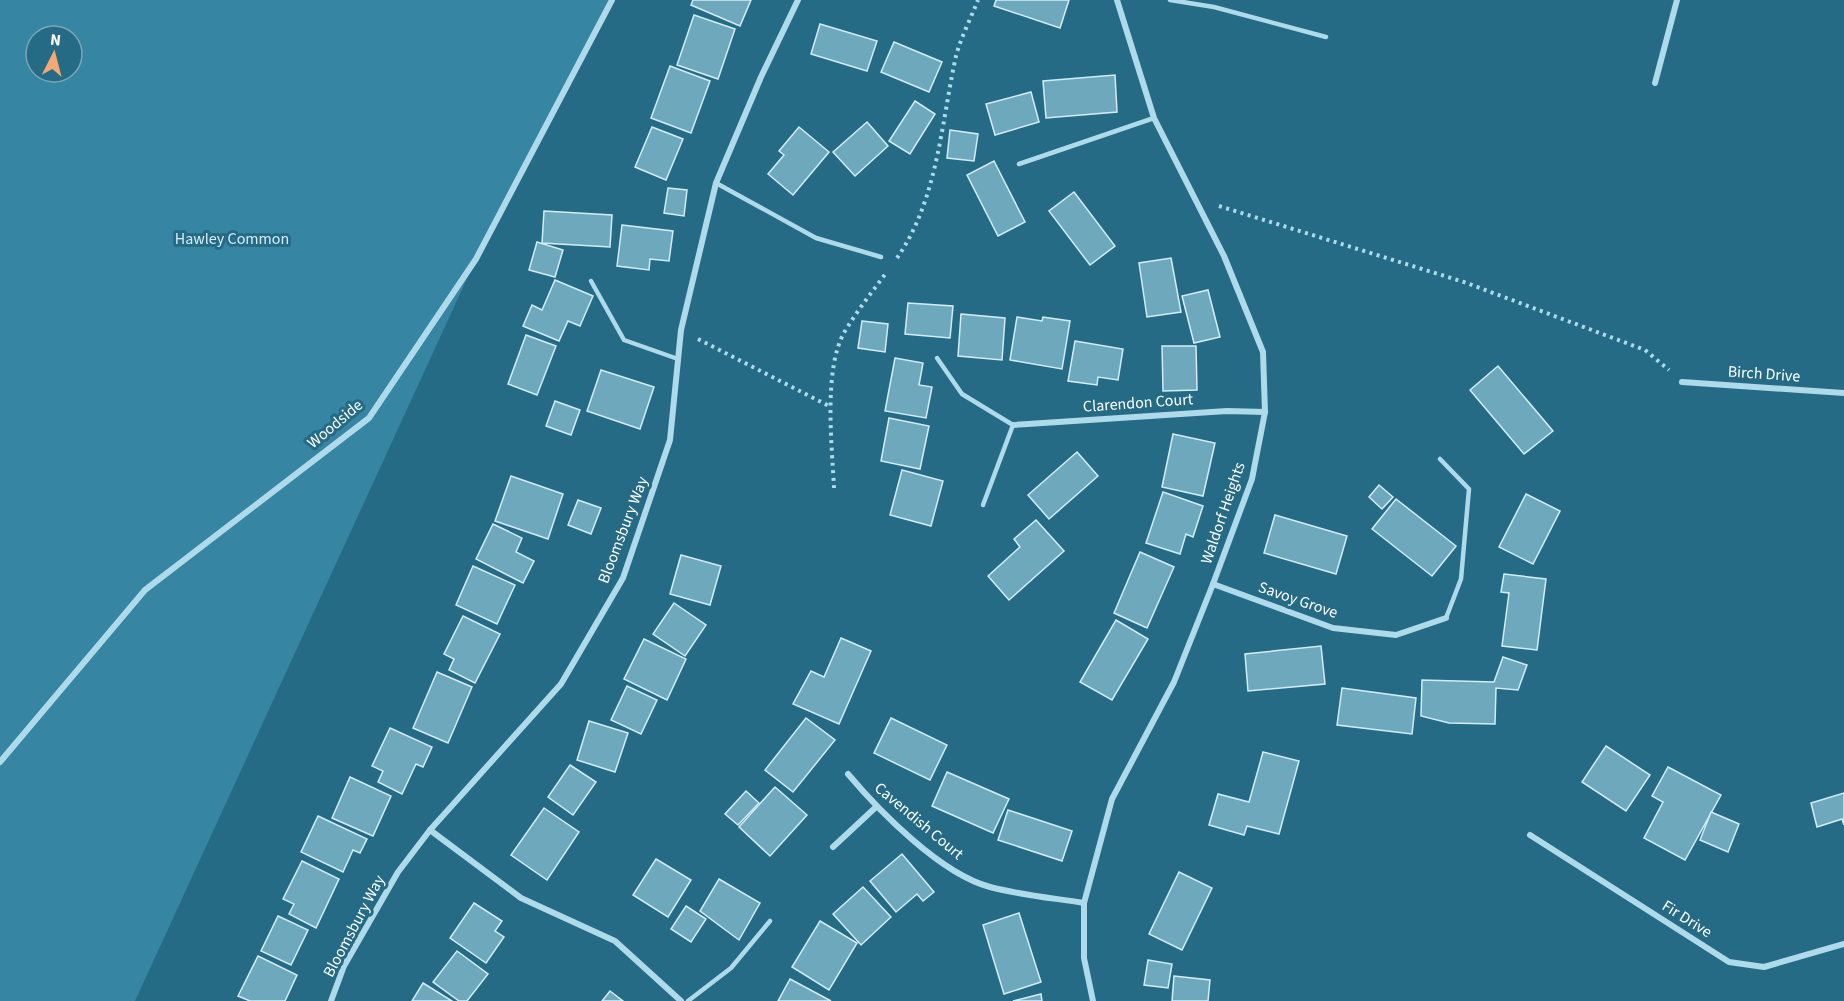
<svg xmlns="http://www.w3.org/2000/svg" width="1844" height="1001" font-family="'Source Sans 3',sans-serif">
<style>
.green{fill:#3685a2;fill-rule:evenodd}
.building{fill:#6ea8bd;stroke:#d3edf7;stroke-width:1.5}
.lines{fill:none;stroke-linecap:round;stroke-linejoin:round}
.path{stroke:#afdae9;stroke-width:4;stroke-dasharray:3 4.5;stroke-linecap:butt}
.lane{stroke:#afdae9;stroke-width:4.5}
.street{stroke:#afdae9;stroke-width:6}
.labels{text-anchor:middle;dominant-baseline:central;stroke-width:6;stroke-linejoin:round;paint-order:stroke}
.park-label{font-size:16px;fill:#d3edf7;stroke:#256b86}
.street-label{font-size:16px;fill:#fff;stroke:#256b86}
</style>
<rect width="100%" height="100%" fill="#256b86"/>
<!-- green -->
<path class="green" d="M 0,0 L 612,0 L 476,259 L 135,1001 L 0,1001 ZM 36,36 L 72,36 L 72,72 L 36,72 Z"/>
<!-- building -->
<g class="building">
<polygon points="693,0 751,0 740,26 691,5"/>
<polygon points="996,0 1069,0 1060,28 994,6"/>
<polygon points="694,15 735,29 718,79 677,65"/>
<polygon points="820,24 877,41 867,71 811,54"/>
<polygon points="894,42 942,62 929,92 881,72"/>
<polygon points="670,66 710,81 691,133 651,118"/>
<polygon points="1115,75 1117,112 1046,118 1043,81"/>
<polygon points="1031,92 1039,122 995,135 986,104"/>
<polygon points="915,101 935,114 910,154 889,141"/>
<polygon points="867,122 888,146 855,176 833,152"/>
<polygon points="652,127 683,139 666,180 635,167"/>
<polygon points="799,127 829,152 793,195 768,174 784,155 779,151"/>
<polygon points="950,130 978,134 974,161 947,158"/>
<polygon points="994,161 1025,222 998,236 967,175"/>
<polygon points="668,188 687,190 684,216 664,213"/>
<polygon points="1074,192 1115,246 1090,265 1049,211"/>
<polygon points="544,211 612,215 610,247 542,243"/>
<polygon points="622,225 673,231 669,261 650,259 649,270 617,266"/>
<polygon points="537,242 563,250 555,277 529,270"/>
<polygon points="1171,258 1181,312 1147,317 1139,263"/>
<polygon points="555,280 593,296 580,326 568,321 559,341 523,326 532,305 542,310"/>
<polygon points="1208,290 1220,337 1194,343 1182,296"/>
<polygon points="908,303 953,306 950,338 905,334"/>
<polygon points="961,314 1005,318 1002,360 958,356"/>
<polygon points="1017,317 1042,321 1043,317 1070,321 1062,369 1010,360"/>
<polygon points="862,321 888,324 885,352 858,348"/>
<polygon points="526,335 556,346 537,395 508,384"/>
<polygon points="1075,341 1123,349 1118,380 1098,377 1097,385 1068,381"/>
<polygon points="1162,346 1196,346 1197,390 1163,391"/>
<polygon points="895,358 923,363 919,385 932,387 926,418 885,411"/>
<polygon points="1498,366 1553,431 1524,454 1470,390"/>
<polygon points="601,370 654,387 640,429 587,411"/>
<polygon points="555,401 580,410 571,435 546,426"/>
<polygon points="889,418 929,426 920,469 881,461"/>
<polygon points="1173,434 1215,443 1203,496 1162,487"/>
<polygon points="1077,452 1098,476 1049,519 1028,495"/>
<polygon points="902,470 943,481 931,526 890,515"/>
<polygon points="511,476 563,494 548,539 495,521"/>
<polygon points="1379,485 1393,497 1382,509 1369,497"/>
<polygon points="1163,492 1203,506 1193,537 1186,534 1180,554 1146,543"/>
<polygon points="1526,494 1560,511 1533,564 1499,547"/>
<polygon points="1396,499 1456,546 1432,576 1372,529"/>
<polygon points="578,500 601,508 591,534 568,525"/>
<polygon points="1275,515 1347,536 1336,574 1264,553"/>
<polygon points="1036,520 1064,551 1009,600 988,576 1020,547 1014,539"/>
<polygon points="493,524 522,538 516,552 534,561 523,583 476,559"/>
<polygon points="1140,552 1174,567 1147,628 1114,613"/>
<polygon points="681,555 721,566 710,605 670,594"/>
<polygon points="473,566 515,585 497,624 456,605"/>
<polygon points="1504,574 1546,579 1537,650 1502,646 1509,593 1501,592"/>
<polygon points="674,603 706,625 685,656 653,634"/>
<polygon points="463,616 500,634 475,683 449,670 454,659 444,654"/>
<polygon points="1116,620 1148,639 1112,700 1080,682"/>
<polygon points="841,638 871,651 839,724 793,704 811,671 824,677"/>
<polygon points="644,639 686,659 667,700 624,679"/>
<polygon points="1321,646 1325,684 1248,691 1245,654"/>
<polygon points="1503,657 1527,665 1518,690 1496,688 1495,724 1449,723 1421,716 1422,680 1494,682"/>
<polygon points="437,672 472,687 448,743 413,728"/>
<polygon points="627,686 657,700 641,734 611,720"/>
<polygon points="1342,688 1416,698 1412,734 1337,725"/>
<polygon points="806,718 835,740 793,792 765,770"/>
<polygon points="891,718 947,745 930,780 874,753"/>
<polygon points="589,721 628,733 615,772 577,760"/>
<polygon points="390,728 432,747 423,767 416,764 402,794 378,782 383,771 372,766"/>
<polygon points="1606,746 1650,775 1626,811 1582,782"/>
<polygon points="1263,752 1299,761 1279,834 1247,826 1244,835 1209,825 1218,794 1249,802"/>
<polygon points="570,765 596,782 573,815 548,797"/>
<polygon points="1668,767 1721,795 1685,860 1644,838 1663,802 1652,796"/>
<polygon points="947,772 1009,799 993,833 932,806"/>
<polygon points="350,777 391,796 373,836 332,818"/>
<polygon points="775,787 807,815 770,856 739,827"/>
<polygon points="746,791 759,803 738,825 725,814"/>
<polygon points="1844,793 1844,825 1842,819 1817,827 1811,803"/>
<polygon points="544,808 579,832 547,880 511,855"/>
<polygon points="1008,810 1072,831 1062,861 998,840"/>
<polygon points="1711,812 1739,824 1728,852 1700,840"/>
<polygon points="318,816 367,839 360,853 353,850 343,872 301,852"/>
<polygon points="902,854 934,892 923,901 917,894 896,912 870,881"/>
<polygon points="656,859 691,880 668,917 633,895"/>
<polygon points="302,861 339,879 316,928 289,914 294,904 283,899"/>
<polygon points="1179,872 1212,888 1182,950 1149,934"/>
<polygon points="719,879 760,903 739,940 700,911"/>
<polygon points="863,887 891,917 861,945 833,914"/>
<polygon points="474,903 502,921 495,931 504,937 486,963 450,938"/>
<polygon points="686,906 706,919 691,942 671,929"/>
<polygon points="1019,913 1041,982 1004,994 983,925"/>
<polygon points="278,916 308,930 291,965 261,951"/>
<polygon points="820,921 857,943 829,990 792,967"/>
<polygon points="457,951 488,974 467,1001 459,1001 433,982"/>
<polygon points="258,956 297,975 285,1001 250,1001 238,996"/>
<polygon points="1148,960 1172,964 1168,988 1144,985"/>
<polygon points="1174,976 1210,980 1208,1001 1172,1001"/>
<polygon points="790,979 831,1001 778,1001"/>
<polygon points="423,983 452,1001 412,1001"/>
<polygon points="610,991 623,1001 602,1001"/>
<polygon points="1041,994 1042,1001 1013,1001"/>
</g>
<g class="lines">
<!-- path -->
<g class="path">
<polyline points="1219,206 1464,282 1645,350 1669,370"/>
<path d="M 897,258 C 938,199 941,124 956,56 C 961,37 971,18 978,0"/>
<polyline points="698,339 831,407"/>
<path d="M 834,488 C 832,445 823,368 845,331 C 857,311 872,292 886,273"/>
</g>
<!-- lane -->
<g class="lane">
<polyline points="1170,0 1214,7 1326,37"/>
<polyline points="1019,164 1154,118"/>
<polyline points="716,183 816,238 881,257"/>
<polyline points="591,281 624,340 678,359"/>
<polyline points="937,358 962,394 1013,425 983,505"/>
<polyline points="1440,459 1469,489 1461,579 1446,618"/>
<polyline points="688,1001 731,968 770,921"/>
</g>
<!-- street -->
<g class="street">
<polyline points="1655,83 1677,0"/>
<polyline points="1682,382 1844,393"/>
<polyline points="1013,425 1227,411 1265,412"/>
<polyline points="1213,584 1333,628 1396,635 1446,618"/>
<polyline points="0,762 145,590 369,418 476,259 612,0"/>
<path d="M 848,774 C 880,812 941,874 990,887 C 1020,895 1053,898 1084,903"/>
<polyline points="430,830 521,898 615,941 681,1001"/>
<polyline points="1530,835 1729,962 1764,967 1844,944"/>
<polyline points="833,847 876,807"/>
<polyline points="331,1001 344,966 398,872 430,830 561,684 623,578 670,440 681,330 716,183 761,77 798,0"/>
<polyline points="1093,1001 1084,958 1084,903 1112,799 1174,682 1213,584 1252,479 1265,412 1263,352 1224,256 1154,118 1117,0"/>
</g>
</g>
<g class="labels">
<!-- park labels -->
<g class="park-label">
<text x="232" y="239">Hawley Common</text>
</g>
<!-- street labels -->
<g class="street-label">
<text transform="translate(1764 374) rotate(4)">Birch Drive</text>
<text transform="translate(1138 403) rotate(-4)">Clarendon Court</text>
<text transform="translate(335 424) rotate(-40)">Woodside</text>
<text transform="translate(1223 513) rotate(-71)">Waldorf Heights</text>
<text transform="translate(623 530) rotate(-69)">Bloomsbury Way</text>
<text transform="translate(1298 600) rotate(19)">Savoy Grove</text>
<text transform="translate(919 821) rotate(40)">Cavendish Court</text>
<text transform="translate(1687 919) rotate(32)">Fir Drive</text>
<text transform="translate(354 926) rotate(-62)">Bloomsbury Way</text>
</g>
</g>
<!-- north arrow -->
<g transform="translate(54 54) rotate(6)"><circle r="28" fill="#256b86" stroke="#7ca6b6" stroke-width="1.5"/>
<path d="M0-4.5L10 22L0 15L-10 22Z" fill="#f3a973"/>
<text y="-9" font-size="16" font-weight="bold" text-anchor="middle" fill="#ffffff">N</text>
</g>
</svg>
